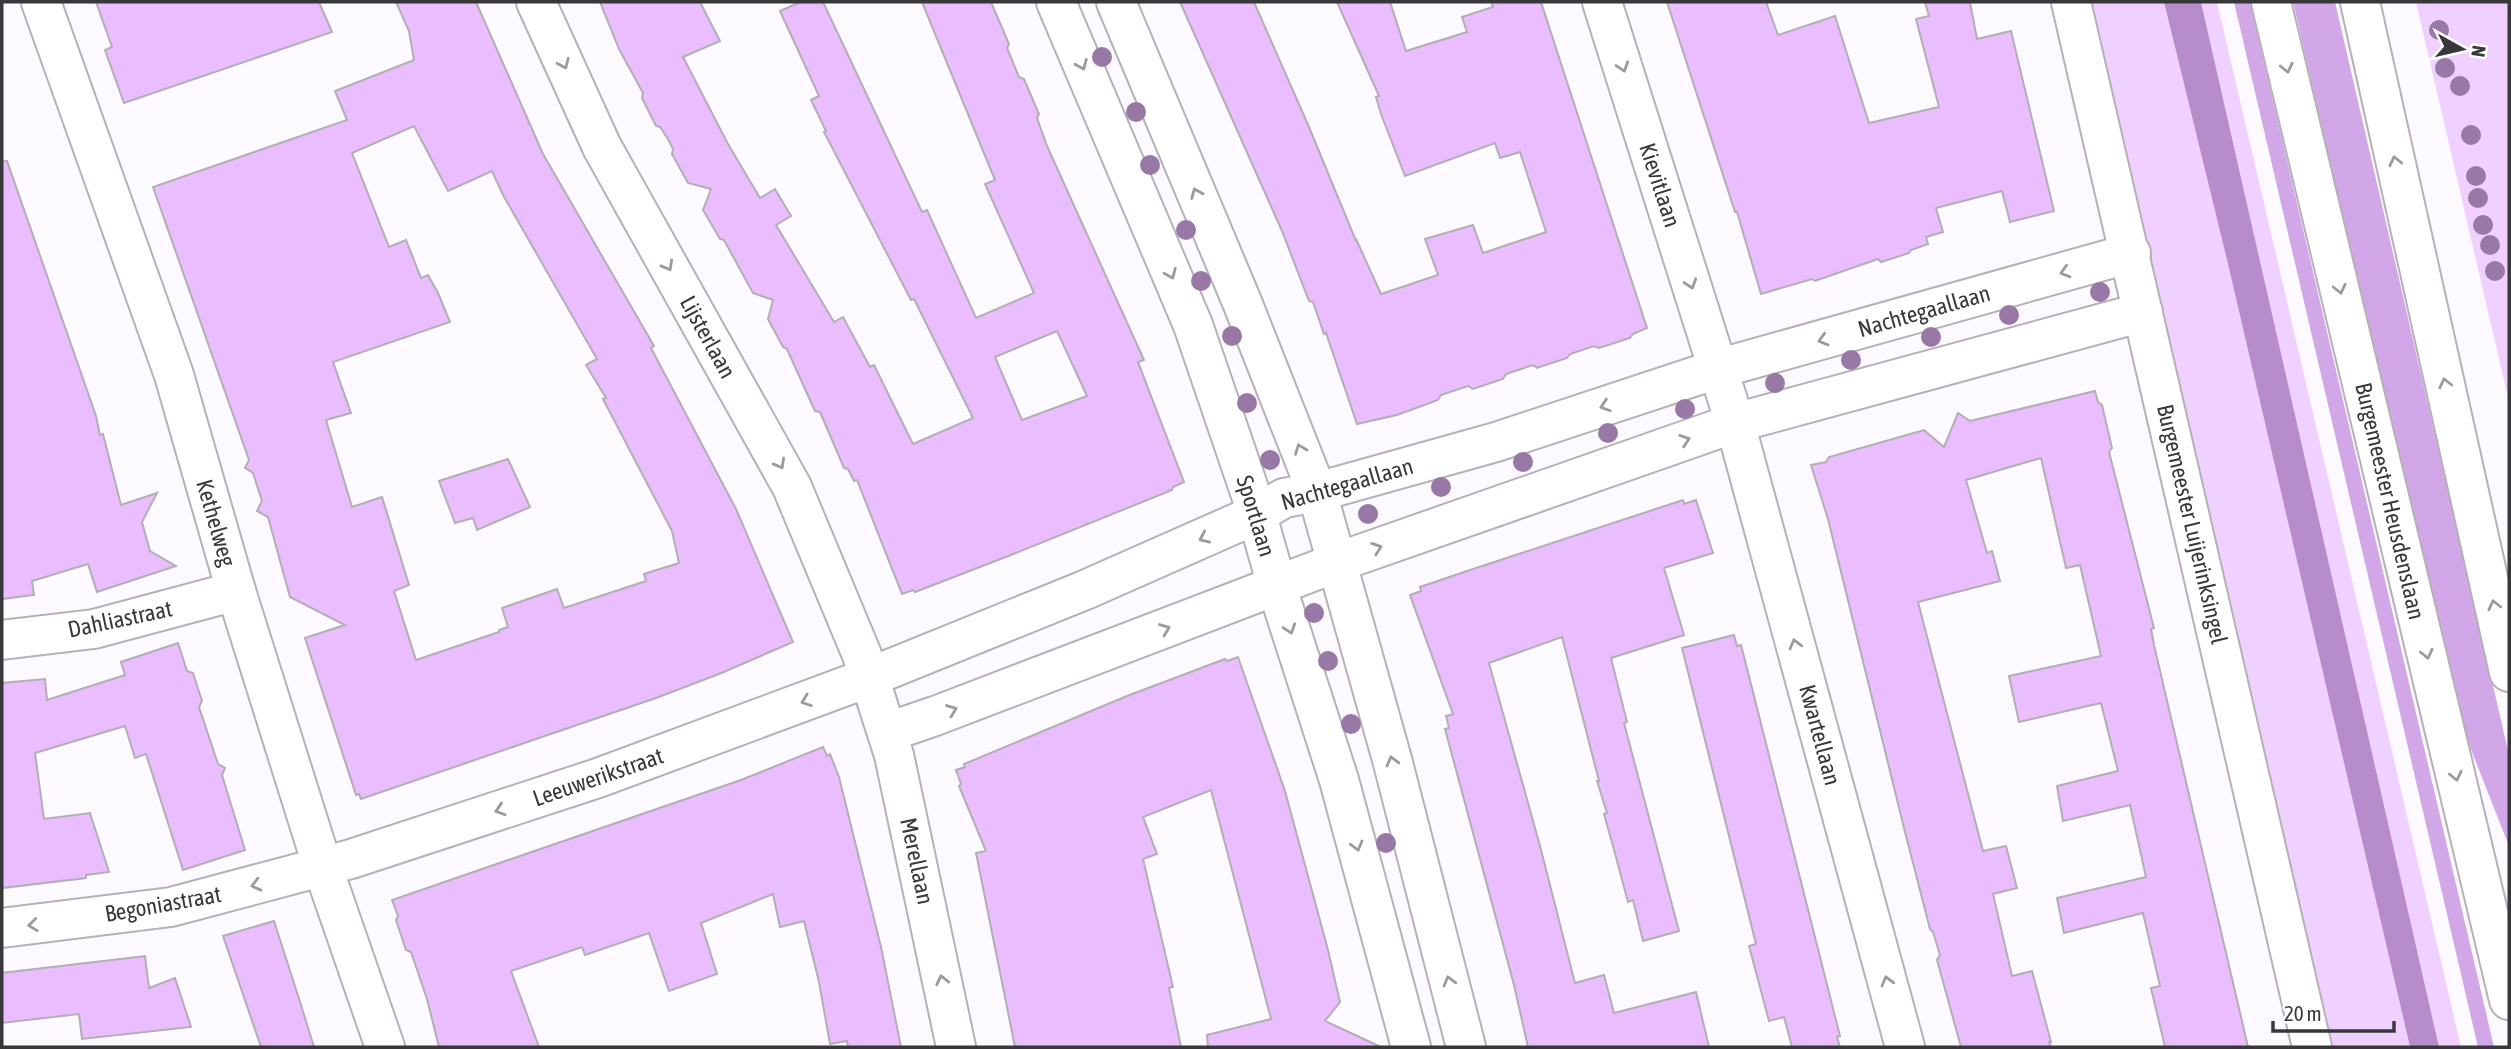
<svg xmlns="http://www.w3.org/2000/svg" width="2511" height="1049" font-family="'Asap Condensed',sans-serif">
<style>
.green{fill:#efd0fe}
.forest{fill:#d2a7e7}
.water{fill:#b78ccb}
.building{fill:#e9bdfe;stroke:#b2aeb4;stroke-width:2;fill-rule:evenodd}
.lines{fill:none;stroke-linecap:round;stroke-linejoin:round}
.street-casing{stroke:#b5b1b7;stroke-width:42}
.secondary-casing{stroke:#b5b1b7;stroke-width:42}
.street{stroke:#fff;stroke-width:38}
.secondary{stroke:#fff;stroke-width:38}
.tree{fill:#9878a4}
.oneway{stroke:#9c9b9c}
.labels{text-anchor:middle;dominant-baseline:central;stroke-width:5;stroke-linejoin:round;paint-order:stroke}
.street-label{font-size:23px;fill:#383739;stroke:#fff}
</style>
<rect width="100%" height="100%" fill="#fdfaff"/>
<!-- green -->
<g class="green">
<polygon points="2091,2 2164,2 2228,264 2410,1047 2332,1047"/>
<polygon points="2201,2 2217,2 2461,1047 2439,1047"/>
<polygon points="2416,2 2509,2 2509,402"/>
</g>
<!-- forest -->
<g class="forest">
<polygon points="2234,2 2250,2 2494,1047 2478,1047"/>
<polygon points="2293,2 2335,2 2509,755 2509,846 2457,714"/>
</g>
<!-- water -->
<polygon class="water" points="2164,2 2201,2 2439,1047 2410,1047 2228,264"/>
<!-- building -->
<g class="building">
<polygon points="96,2 319,2 332,32 124,103 105,50 112,47"/>
<path d="M 396,2 L 476,2 L 543,154 L 654,346 L 651,348 L 736,509 L 793,642 L 719,674 L 656,698 L 361,799 L 359,794 L 356,795 L 305,638 L 345,625 L 290,597 L 268,517 L 257,511 L 262,501 L 253,473 L 245,468 L 249,460 L 153,187 L 347,120 L 335,91 L 414,60 L 409,31 ZM 414,126 L 448,191 L 492,171 L 503,195 L 597,359 L 586,365 L 606,398 L 603,399 L 672,531 L 679,563 L 644,574 L 646,581 L 564,608 L 557,589 L 502,608 L 508,627 L 499,630 L 499,632 L 416,660 L 394,591 L 409,585 L 382,497 L 352,507 L 326,420 L 351,413 L 333,362 L 450,322 L 438,293 L 428,275 L 421,278 L 406,240 L 389,247 L 352,153 Z"/>
<path d="M 600,2 L 700,2 L 720,41 L 683,57 L 728,144 L 760,198 L 775,189 L 791,216 L 776,225 L 834,322 L 843,317 L 870,367 L 874,365 L 913,444 L 973,418 L 914,299 L 911,300 L 824,132 L 826,131 L 811,100 L 819,96 L 780,11 L 800,2 L 823,2 L 922,212 L 927,210 L 976,318 L 1034,293 L 985,184 L 995,180 L 922,2 L 991,2 L 1009,44 L 1007,48 L 1019,77 L 1024,79 L 1039,114 L 1037,118 L 1047,146 L 1144,360 L 1138,362 L 1184,482 L 1173,487 L 1172,490 L 1011,555 L 915,592 L 913,590 L 902,594 L 857,480 L 854,481 L 848,469 L 844,468 L 820,412 L 815,411 L 787,349 L 783,347 L 768,319 L 773,300 L 753,293 L 724,240 L 720,239 L 703,210 L 711,189 L 688,183 L 672,154 L 673,149 L 668,139 L 660,127 L 656,126 L 642,98 L 643,93 L 619,49 ZM 1057,331 L 1087,396 L 1022,420 L 995,357 Z"/>
<polygon points="1180,2 1254,2 1309,127 1356,241 1356,239 1381,294 1438,275 1425,239 1473,225 1483,253 1546,232 1520,152 1500,158 1495,143 1405,176 1381,114 1376,97 1379,96 1337,2 1390,2 1406,51 1467,32 1462,17 1493,7 1491,2 1541,2 1647,328 1633,334 1630,338 1599,348 1594,346 1570,354 1567,358 1537,368 1533,365 1506,374 1503,379 1473,389 1468,386 1441,395 1438,400 1397,415 1357,424 1326,333 1324,334 1313,302 1309,301 1282,231"/>
<polygon points="1667,2 1766,2 1778,35 1835,16 1869,123 1939,107 1916,19 1929,16 1925,2 1970,2 1977,39 2011,31 2054,211 2010,222 2002,191 1936,208 1943,232 1926,237 1928,244 1911,250 1909,253 1881,262 1878,259 1815,281 1812,279 1761,294 1737,212 1735,212"/>
<polygon points="2,161 7,161 96,416 100,435 103,434 121,505 157,493 142,522 150,551 176,566 97,592 88,564 32,581 34,595 2,599"/>
<polygon points="2095,391 2098,402 2102,405 2112,448 2109,452 2154,628 2151,629 2154,645 2248,1047 2165,1047 2151,988 2160,986 2143,913 2064,933 2057,898 2146,877 2130,805 2063,821 2057,786 2118,771 2101,703 2019,722 2009,676 2101,656 2080,565 2066,568 2041,458 1966,480 1987,553 1992,551 2000,581 1918,602 1983,851 2006,846 2017,888 1993,894 2012,976 2032,971 2051,1042 2049,1042 2051,1047 1961,1047 1937,960 1940,955 1933,932 1930,929 1904,828 1828,519 1811,465 1826,462 1829,457 1924,430 1944,447 1958,413 1970,421"/>
<polygon points="508,459 530,507 477,530 473,518 455,523 439,481"/>
<polygon points="1683,500 1684,504 1696,500 1713,553 1664,568 1684,635 1611,658 1627,722 1624,723 1679,931 1643,941 1633,900 1628,902 1613,846 1604,814 1607,813 1597,781 1599,781 1562,637 1489,663 1540,846 1575,983 1604,975 1614,1013 1696,992 1709,1047 1528,1047 1514,985 1445,729 1449,728 1446,716 1453,714 1410,595 1421,591 1420,587 1473,569"/>
<polygon points="1734,635 1737,646 1741,645 1754,696 1840,1036 1837,1037 1840,1047 1792,1047 1784,1017 1769,1021 1749,946 1756,944 1682,648"/>
<polygon points="178,643 187,671 193,673 202,701 199,707 218,764 225,768 222,775 245,850 183,870 146,754 135,758 125,726 35,753 44,819 90,813 109,872 86,875 86,878 2,888 2,683 45,679 47,700 125,675 121,662"/>
<polygon points="1238,657 1285,791 1328,950 1340,1002 1325,1021 1381,1047 1208,1047 1207,1035 1271,1019 1211,790 1143,817 1157,854 1143,859 1173,987 1169,988 1181,1047 1015,1047 976,853 986,851 959,786 961,784 956,770 965,767 964,764 1127,696 1225,659 1227,661"/>
<polygon points="823,747 827,756 830,754 839,777 881,947 901,1047 848,1047 847,1041 830,1044 819,982 804,921 780,927 773,894 701,923 717,974 669,991 649,933 585,955 582,947 511,971 539,1047 439,1047 427,999 411,952 406,950 396,920 398,916 392,900 741,780"/>
<polygon points="274,921 301,1005 314,1047 261,1047 223,936"/>
<polygon points="145,956 149,988 175,978 191,1027 82,1039 79,1014 2,1023 2,973"/>
</g>
<g class="lines">
<defs>
<g id="street">
<polyline points="41,2 174,375 236,591 323,868 385,1047"/>
<polyline points="536,2 602,147 792,487 862,655 894,755 956,1047"/>
<polyline points="1056,2 1193,325 1252,498 1282,603 1339,780 1411,1047"/>
<polyline points="1116,2 1242,302 1317,492 1393,763 1466,1047"/>
<polyline points="1602,2 1735,423 1905,1047"/>
<polyline points="2071,2 2312,1047"/>
<polyline points="2,640 94,629 236,591"/>
<polyline points="888,732 935,716 1338,562 1735,423 2143,312"/>
<polyline points="2,928 171,907 351,859 598,778 870,677 1085,590 1257,514 1284,498 1317,492 1496,442 1717,369 2131,253"/>
</g>
<g id="secondary">
<polyline points="2271,2 2509,1000"/>
<polyline points="2360,2 2509,672"/>
</g>
</defs>
<!-- street casing -->
<use href="#street" class="street-casing"/>
<!-- secondary casing -->
<use href="#secondary" class="secondary-casing"/>
<!-- street -->
<use href="#street" class="street"/>
<!-- secondary -->
<use href="#secondary" class="secondary"/>
</g>
<!-- trees -->
<g class="tree">
<circle cx="2439" cy="30" r="10"/>
<circle cx="1102" cy="57" r="10"/>
<circle cx="2445" cy="68" r="10"/>
<circle cx="2460" cy="86" r="10"/>
<circle cx="1136" cy="112" r="10"/>
<circle cx="2471" cy="135" r="10"/>
<circle cx="1150" cy="165" r="10"/>
<circle cx="2476" cy="176" r="10"/>
<circle cx="2478" cy="198" r="10"/>
<circle cx="2483" cy="225" r="10"/>
<circle cx="1186" cy="230" r="10"/>
<circle cx="2490" cy="245" r="10"/>
<circle cx="2495" cy="271" r="10"/>
<circle cx="1201" cy="281" r="10"/>
<circle cx="2100" cy="292" r="10"/>
<circle cx="2009" cy="315" r="10"/>
<circle cx="1232" cy="336" r="10"/>
<circle cx="1931" cy="337" r="10"/>
<circle cx="1851" cy="360" r="10"/>
<circle cx="1775" cy="383" r="10"/>
<circle cx="1247" cy="403" r="10"/>
<circle cx="1685" cy="409" r="10"/>
<circle cx="1608" cy="433" r="10"/>
<circle cx="1270" cy="460" r="10"/>
<circle cx="1523" cy="462" r="10"/>
<circle cx="1441" cy="487" r="10"/>
<circle cx="1368" cy="514" r="10"/>
<circle cx="1314" cy="613" r="10"/>
<circle cx="1328" cy="661" r="10"/>
<circle cx="1351" cy="724" r="10"/>
<circle cx="1386" cy="843" r="10"/>
</g>
<!-- one-way arrows -->
<defs><path id="oneway-chevron" d="M-2-3.5L2.5 0L-2 3.5" fill="none" stroke-width="1.6" stroke-linecap="round" stroke-linejoin="round" transform="scale(1.75)"/></defs>
<g class="oneway">
<use href="#oneway-chevron" transform="translate(564 64) rotate(66)"/>
<use href="#oneway-chevron" transform="translate(1082 65) rotate(67)"/>
<use href="#oneway-chevron" transform="translate(1623 67) rotate(72)"/>
<use href="#oneway-chevron" transform="translate(2287 68) rotate(77)"/>
<use href="#oneway-chevron" transform="translate(2395 161) rotate(-103)"/>
<use href="#oneway-chevron" transform="translate(1196 193) rotate(-113)"/>
<use href="#oneway-chevron" transform="translate(668 266) rotate(61)"/>
<use href="#oneway-chevron" transform="translate(2065 272) rotate(164)"/>
<use href="#oneway-chevron" transform="translate(1171 274) rotate(67)"/>
<use href="#oneway-chevron" transform="translate(1691 284) rotate(72)"/>
<use href="#oneway-chevron" transform="translate(2340 289) rotate(77)"/>
<use href="#oneway-chevron" transform="translate(1823 340) rotate(164)"/>
<use href="#oneway-chevron" transform="translate(2445 383) rotate(-103)"/>
<use href="#oneway-chevron" transform="translate(1605 406) rotate(162)"/>
<use href="#oneway-chevron" transform="translate(1685 440) rotate(-19)"/>
<use href="#oneway-chevron" transform="translate(1300 449) rotate(-111)"/>
<use href="#oneway-chevron" transform="translate(780 464) rotate(61)"/>
<use href="#oneway-chevron" transform="translate(1204 538) rotate(156)"/>
<use href="#oneway-chevron" transform="translate(1377 548) rotate(-19)"/>
<use href="#oneway-chevron" transform="translate(2494 605) rotate(-103)"/>
<use href="#oneway-chevron" transform="translate(1165 629) rotate(-21)"/>
<use href="#oneway-chevron" transform="translate(1290 629) rotate(72)"/>
<use href="#oneway-chevron" transform="translate(1795 644) rotate(-105)"/>
<use href="#oneway-chevron" transform="translate(2427 654) rotate(77)"/>
<use href="#oneway-chevron" transform="translate(806 701) rotate(160)"/>
<use href="#oneway-chevron" transform="translate(952 710) rotate(-21)"/>
<use href="#oneway-chevron" transform="translate(1392 761) rotate(-105)"/>
<use href="#oneway-chevron" transform="translate(2456 776) rotate(77)"/>
<use href="#oneway-chevron" transform="translate(500 810) rotate(162)"/>
<use href="#oneway-chevron" transform="translate(1357 846) rotate(75)"/>
<use href="#oneway-chevron" transform="translate(256 885) rotate(166)"/>
<use href="#oneway-chevron" transform="translate(33 925) rotate(173)"/>
<use href="#oneway-chevron" transform="translate(942 980) rotate(-102)"/>
<use href="#oneway-chevron" transform="translate(1449 981) rotate(-105)"/>
<use href="#oneway-chevron" transform="translate(1887 981) rotate(-105)"/>
</g>
<g class="labels">
<!-- street labels -->
<g class="street-label">
<text transform="translate(1660 185) rotate(72)">Kievitlaan</text>
<text transform="translate(1924 311) rotate(-16)">Nachtegaallaan</text>
<text transform="translate(708 337) rotate(61)">Lijsterlaan</text>
<text transform="translate(1347 484) rotate(-16)">Nachtegaallaan</text>
<text transform="translate(2390 501) rotate(77)">Burgemeester Heusdenslaan</text>
<text transform="translate(1256 516) rotate(73)">Sportlaan</text>
<text transform="translate(216 523) rotate(74)">Kethelweg</text>
<text transform="translate(2192 524) rotate(77)">Burgemeester Luijerinksingel</text>
<text transform="translate(120 619) rotate(-12)">Dahliastraat</text>
<text transform="translate(1820 735) rotate(75)">Kwartellaan</text>
<text transform="translate(598 777) rotate(-19)">Leeuwerikstraat</text>
<text transform="translate(917 861) rotate(78)">Merellaan</text>
<text transform="translate(163 904) rotate(-10)">Begoniastraat</text>
</g>
</g>
<!-- border -->
<rect width="2511" height="1049" fill="none" stroke="#383739" stroke-width="7"/>
<!-- north arrow -->
<g transform="translate(2462 49) rotate(98)" stroke="#ffffff" stroke-width="5" paint-order="stroke">
<path d="M0-5L12 26L0 18L-12 26Z" fill="#383739"/>
<text y="-10" font-size="19" font-weight="bold" text-anchor="middle" fill="#383739">N</text>
</g>
<!-- scale -->
<path d="M2273 1021v10h121v-10" fill="none" stroke="#383739" stroke-width="3.5"/>
<text x="2284" y="1021" font-size="21" fill="#383739" stroke="#ffffff" stroke-width="5" paint-order="stroke">20 m</text>
</svg>
